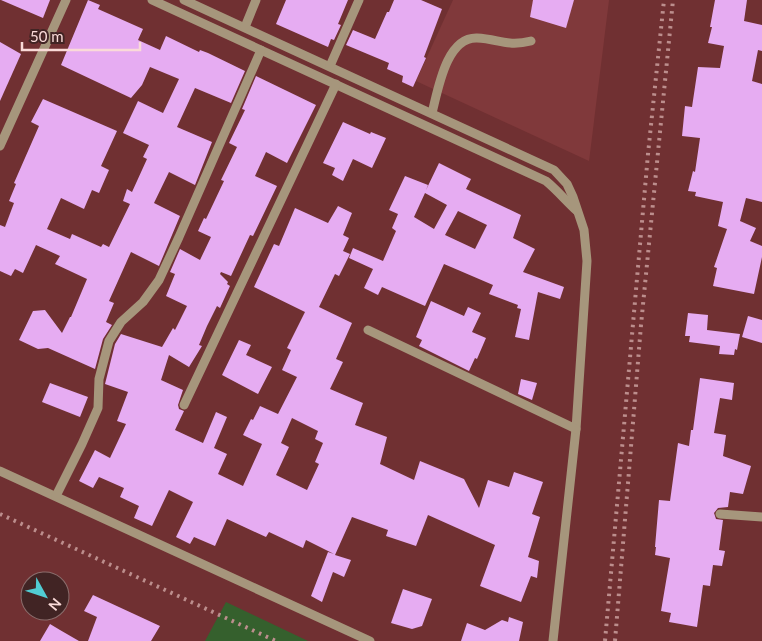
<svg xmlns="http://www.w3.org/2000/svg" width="762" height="641" font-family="Lato,sans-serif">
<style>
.built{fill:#80393b}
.green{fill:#35602d}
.building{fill:#e6acf2;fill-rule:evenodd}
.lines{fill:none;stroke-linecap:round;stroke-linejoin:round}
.minor{stroke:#a6967c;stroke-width:9}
.rail{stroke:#bc8e8d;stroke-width:4;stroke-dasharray:2.5 5;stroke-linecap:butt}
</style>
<rect width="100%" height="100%" fill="#703032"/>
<!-- built -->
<polygon class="built" points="453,0 609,0 589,161 416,81"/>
<!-- green -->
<polygon class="green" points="226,602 308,641 205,641"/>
<!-- building -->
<g class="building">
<polygon points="1,0 50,0 43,18"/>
<polygon points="88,0 100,5 98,9 143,29 138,40 160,50 166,36 199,52 200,50 208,53 245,71 231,103 195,88 177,127 212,142 195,185 169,172 154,203 180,216 159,266 131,252 109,301 114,303 106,322 112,325 103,339 95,369 48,348 38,349 19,340 33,311 45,310 62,333 70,317 71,317 87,279 55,264 60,256 36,245 23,273 15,269 11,276 0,271 0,225 5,227 14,203 9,201 16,184 14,183 39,126 31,122 43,99 117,131 101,166 109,170 99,193 92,190 84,209 61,198 47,229 70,239 72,234 101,247 103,244 109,247 130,204 123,201 127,189 132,192 147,159 143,157 149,145 123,133 138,101 163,113 179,79 150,67 142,85 131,98 61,65"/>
<polygon points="286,0 348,0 338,24 341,25 334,40 331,39 328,47 276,24"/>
<polygon points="394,0 421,0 442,9 424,57 426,58 413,87 402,82 403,76 387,69 389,63 346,45 353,30 375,39 387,12 389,12"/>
<polygon points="533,0 574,0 566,28 530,17"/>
<polygon points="715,0 747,0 744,21 762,25 762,51 758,50 752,81 762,84 762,202 746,198 740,221 756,228 750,241 762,246 762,257 754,294 713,286 717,268 714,267 727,229 718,226 723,202 695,196 696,192 688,191 693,171 695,172 700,138 682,136 685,106 692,107 698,67 720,68 724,46 708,43 712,27 710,27"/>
<polygon points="0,42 21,54 0,101"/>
<path d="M 256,76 L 316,105 L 287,163 L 266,152 L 255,176 L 277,186 L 253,236 L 250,235 L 231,276 L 221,272 L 220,274 L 228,282 L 227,284 L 230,286 L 220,308 L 217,306 L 207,326 L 199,345 L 202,346 L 189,367 L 169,355 L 161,380 L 183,390 L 178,405 L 179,409 L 184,411 L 175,430 L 203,443 L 216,412 L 227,417 L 214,448 L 227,454 L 218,474 L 243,486 L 262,444 L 243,435 L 251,419 L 253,420 L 260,406 L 278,414 L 297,377 L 282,370 L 291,350 L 287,348 L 305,312 L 254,287 L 274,244 L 279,246 L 295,208 L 328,223 L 338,206 L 352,213 L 343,235 L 349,238 L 343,251 L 350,254 L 339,276 L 335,274 L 319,307 L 352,323 L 336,359 L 343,362 L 330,389 L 363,403 L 355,425 L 387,437 L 380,464 L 414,480 L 420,461 L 464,479 L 479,508 L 488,480 L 509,487 L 514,472 L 543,482 L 532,514 L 540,517 L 528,557 L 539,561 L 537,578 L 531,576 L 521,602 L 480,586 L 495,545 L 428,515 L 416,546 L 386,536 L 388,530 L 352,517 L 335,555 L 351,560 L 344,577 L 333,572 L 322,602 L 311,596 L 328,552 L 334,554 L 306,540 L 303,548 L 269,532 L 266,537 L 227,519 L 215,546 L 194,537 L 190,544 L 176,537 L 193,502 L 169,490 L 152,526 L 134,518 L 139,506 L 120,497 L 124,488 L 99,477 L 93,488 L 79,481 L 95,450 L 110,458 L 126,424 L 117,421 L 128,392 L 105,384 L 115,344 L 121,334 L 162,347 L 173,328 L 175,330 L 187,306 L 166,296 L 175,274 L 170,272 L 180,249 L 200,260 L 211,237 L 198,231 L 204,218 L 206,219 L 224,181 L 221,180 L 237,147 L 229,143 L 245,110 L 242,109 ZM 292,418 L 318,431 L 315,439 L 323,443 L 315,462 L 319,464 L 307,490 L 276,475 L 289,447 L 281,443 Z"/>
<polygon points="343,122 370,134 371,132 386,138 372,168 353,159 343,181 332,175 335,168 323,163"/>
<path d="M 439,163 L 471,179 L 466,189 L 521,215 L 513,238 L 535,249 L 523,272 L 564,287 L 560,299 L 538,292 L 529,340 L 515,337 L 521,309 L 517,308 L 518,305 L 489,294 L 493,285 L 444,264 L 425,306 L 382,287 L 378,295 L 364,288 L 373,269 L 349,258 L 353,248 L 383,261 L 396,231 L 392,228 L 398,214 L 389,210 L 405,176 L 428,185 L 426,190 ZM 425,193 L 447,205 L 434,229 L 414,217 ZM 458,211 L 487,225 L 475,249 L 445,235 Z"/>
<polygon points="431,301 464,316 468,307 481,313 472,332 486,338 477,359 475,358 469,371 419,346 422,340 416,337"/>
<polygon points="688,313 708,315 707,330 740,334 737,350 735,349 734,355 719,354 720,346 689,342 690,336 685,336"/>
<polygon points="748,316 762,320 762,343 742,337"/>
<polygon points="239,340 251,345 246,355 272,367 258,394 222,375"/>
<polygon points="700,378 734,383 732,400 720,398 714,433 726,435 723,456 751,466 743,494 730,492 728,507 718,508 714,513 716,519 723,520 719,550 725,551 722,566 713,565 710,586 703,585 697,627 669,622 671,613 661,611 670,558 655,555 656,547 655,547 659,500 670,501 678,443 689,446 691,430 693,430"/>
<polygon points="521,379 537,383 532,400 518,394"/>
<polygon points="50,383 88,397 80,417 42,402"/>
<polygon points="403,589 432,599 422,626 412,629 391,623"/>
<polygon points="93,595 160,626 151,641 88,641 97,617 84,611"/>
<polygon points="509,617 523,622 519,641 461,641 467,623 485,630 502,620 508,622"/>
<polygon points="50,624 60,630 79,641 40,641"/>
</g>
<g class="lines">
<!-- minor -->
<g class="minor">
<path d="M 152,0 L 546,181 C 557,190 566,201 577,211"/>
<polyline points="184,0 554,170 567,184 573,197 584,230 587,261 576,429 553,641"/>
<polyline points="245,27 256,0"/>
<polyline points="330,66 359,0"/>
<path d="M 432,113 C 438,90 446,37 477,38 C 499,39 507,47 531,41"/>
<polyline points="0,146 66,0"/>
<polyline points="368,330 576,429"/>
<polyline points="184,405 336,84"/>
<polyline points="0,471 370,641"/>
<polyline points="56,496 82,444 98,408 99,379 109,341 121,322 143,302 159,280 179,237 261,50"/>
<polyline points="720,514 762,517"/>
</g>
<!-- rail -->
<g class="rail">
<polyline points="0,514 276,641"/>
<polyline points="605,641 648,154 664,0"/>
<polyline points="615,641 641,325 673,0"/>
</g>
</g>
<!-- north arrow -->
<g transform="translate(45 596) rotate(130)"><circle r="24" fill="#412424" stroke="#8b6d6c"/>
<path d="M0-4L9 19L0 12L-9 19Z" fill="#51ccd3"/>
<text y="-8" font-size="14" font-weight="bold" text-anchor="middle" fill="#fadad8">N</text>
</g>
<!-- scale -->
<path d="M22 42v8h118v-8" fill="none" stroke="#fadad8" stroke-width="2.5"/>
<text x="30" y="42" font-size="15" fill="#fadad8" stroke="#412424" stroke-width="4" paint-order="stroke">50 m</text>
</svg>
